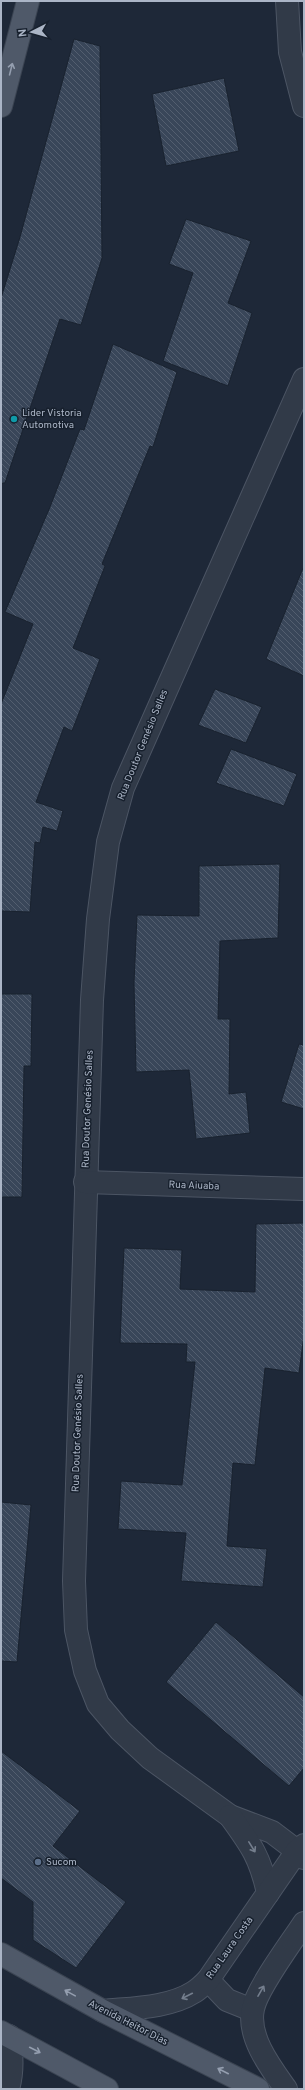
<svg xmlns="http://www.w3.org/2000/svg" width="305" height="2090" font-family="Overpass,sans-serif">
<style>
.building{fill:url(#building-back-hatch);stroke:#19222f}
.lines{fill:none;stroke-linecap:round;stroke-linejoin:round}
.minor-casing{stroke:#4c5564;stroke-width:24}
.tertiary-casing{stroke:#4c5564;stroke-width:24}
.primary-casing{stroke:#3b4452;stroke-width:24}
.minor{stroke:#313a48;stroke-width:22}
.tertiary{stroke:#313a48;stroke-width:22}
.primary{stroke:#4f5969;stroke-width:22}
.oneway{stroke:#949eaf}
.oneway2{stroke:#747e8d}
.culture-dot{fill:#0f9aa8;stroke:#17202d;stroke-width:1.5}
.service-dot{fill:#5c6f8a;stroke:#17202d;stroke-width:1.5}
.labels{text-anchor:middle;dominant-baseline:central;stroke-width:3;stroke-linejoin:round;paint-order:stroke}
.poi-label{font-size:10px;fill:#abb5c6;stroke:#17202d;text-anchor:start}
.street-label{font-size:10px;fill:#abb5c6;stroke:#17202d}
</style>
<defs>
<pattern id="building-back-hatch" width="6" height="6" patternUnits="userSpaceOnUse"><rect width="6" height="6" fill="#394659"/><path d="M-1 5l2 2M0 0l6 6M5-1l2 2" fill="none" stroke="#535e6f"/></pattern>
</defs>
<rect width="100%" height="100%" fill="#1e2838"/>
<!-- building -->
<g class="building">
<polygon points="74,39 100,46 102,258 81,325 60,319 5,483 1,483 1,298 20,237"/>
<polygon points="224,78 239,151 166,166 152,94"/>
<polygon points="186,219 251,241 228,303 252,313 228,386 163,361 193,273 169,264"/>
<polygon points="113,344 177,372 153,447 150,446 102,564 105,566 73,648 100,659 72,731 64,727 36,802 63,811 57,831 43,827 40,843 35,842 30,912 1,911 1,704 33,624 5,612 50,507 80,429 84,430"/>
<polygon points="303,568 304,568 304,676 266,659"/>
<polygon points="215,689 262,707 246,743 198,725"/>
<polygon points="231,749 297,774 284,806 216,783"/>
<polygon points="280,864 278,938 220,941 218,1019 230,1019 229,1094 246,1092 250,1133 196,1139 189,1070 136,1072 134,983 137,915 199,916 199,866"/>
<polygon points="1,994 32,994 31,1066 24,1066 22,1197 1,1197"/>
<polygon points="299,1044 304,1045 304,1109 281,1102"/>
<polygon points="304,1223 304,1335 299,1373 265,1368 255,1465 233,1463 227,1546 267,1549 263,1587 181,1581 186,1533 118,1529 121,1481 182,1485 195,1362 186,1362 187,1344 120,1343 124,1248 182,1250 180,1289 255,1292 256,1224"/>
<polygon points="1,1502 31,1505 17,1662 1,1661"/>
<polygon points="216,1622 304,1697 304,1768 289,1786 166,1682"/>
<polygon points="1,1751 80,1811 53,1846 126,1902 76,1968 33,1940 33,1902 1,1878"/>
</g>
<g class="lines">
<defs>
<g id="minor">
<polyline points="287,1 290,52 304,106"/>
<polyline points="304,379 123,788 108,842 98,919 92,1000 74,1581 76,1630 85,1671 98,1704 120,1730 150,1758 230,1816 272,1832 297,1851 304,1858"/>
<polyline points="85,1182 304,1189"/>
<path d="M 230,1816 C 251,1845 260,1857 268,1893"/>
</g>
<g id="tertiary">
<polyline points="208,1980 227,2000 252,2010"/>
<path d="M 103,2011 C 132,2008 169,2008 194,1992 C 199,1989 204,1984 208,1980 L 297,1851 L 304,1845"/>
<path d="M 8,2089 C 13,2071 12,2055 9,2036"/>
<path d="M 286,2089 C 271,2068 247,2037 253,2009 C 257,1988 291,1943 304,1923"/>
</g>
<g id="primary">
<polyline points="1,106 28,1"/>
<polyline points="1,1954 103,2011 258,2089"/>
<polyline points="1,2032 107,2089"/>
</g>
</defs>
<!-- minor casing -->
<use href="#minor" class="minor-casing"/>
<!-- tertiary casing -->
<use href="#tertiary" class="tertiary-casing"/>
<!-- primary casing -->
<use href="#primary" class="primary-casing"/>
<!-- minor -->
<use href="#minor" class="minor"/>
<!-- tertiary -->
<use href="#tertiary" class="tertiary"/>
<!-- primary -->
<use href="#primary" class="primary"/>
</g>
<!-- one-way arrows -->
<defs><path id="oneway-shaft" d="M-6 0H5M1.5-3L5.5 0L1.5 3" fill="none" stroke-width="1.6" stroke-linecap="round" stroke-linejoin="round"/></defs>
<g class="oneway">
<use href="#oneway-shaft" transform="translate(11 69) rotate(-76)"/>
<use href="#oneway-shaft" transform="translate(70 1993) rotate(-151)"/>
<use href="#oneway-shaft" transform="translate(35 2050) rotate(27)"/>
<use href="#oneway-shaft" transform="translate(223 2071) rotate(-153)"/>
</g>
<g class="oneway2">
<use href="#oneway-shaft" transform="translate(252 1847) rotate(58)"/>
<use href="#oneway-shaft" transform="translate(261 1991) rotate(-60)"/>
<use href="#oneway-shaft" transform="translate(187 1996) rotate(153)"/>
</g>
<!-- markers -->
<circle class="culture-dot" cx="14" cy="419" r="4"/>
<circle class="service-dot" cx="38" cy="1862" r="4"/>
<g class="labels">
<!-- poi labels -->
<g class="poi-label">
<text x="22" y="413">Lider Vistoria<tspan x="22" dy="12">Automotiva</tspan></text>
<text x="46" y="1862">Sucom</text>
</g>
<!-- street labels -->
<g class="street-label">
<text transform="translate(143 745) rotate(-68)">Rua Doutor Genésio Salles</text>
<text transform="translate(88 1109) rotate(-88)">Rua Doutor Genésio Salles</text>
<text transform="translate(194 1186) rotate(2)">Rua Aiuaba</text>
<text transform="translate(78 1433) rotate(-88)">Rua Doutor Genésio Salles</text>
<text transform="translate(230 1948) rotate(-55)">Rua Laura Costa</text>
<text transform="translate(128 2023) rotate(27)">Avenida Heitor Dias</text>
</g>
</g>
<!-- border -->
<rect width="305" height="2090" fill="none" stroke="#abb5c6" stroke-width="4"/>
<!-- north arrow -->
<g transform="translate(32 32) rotate(264)" stroke="#17202d" stroke-width="3" paint-order="stroke">
<path d="M0-3L7 15L0 10L-7 15Z" fill="#abb5c6"/>
<text y="-6" font-size="11" font-weight="bold" text-anchor="middle" fill="#abb5c6">N</text>
</g>
</svg>
